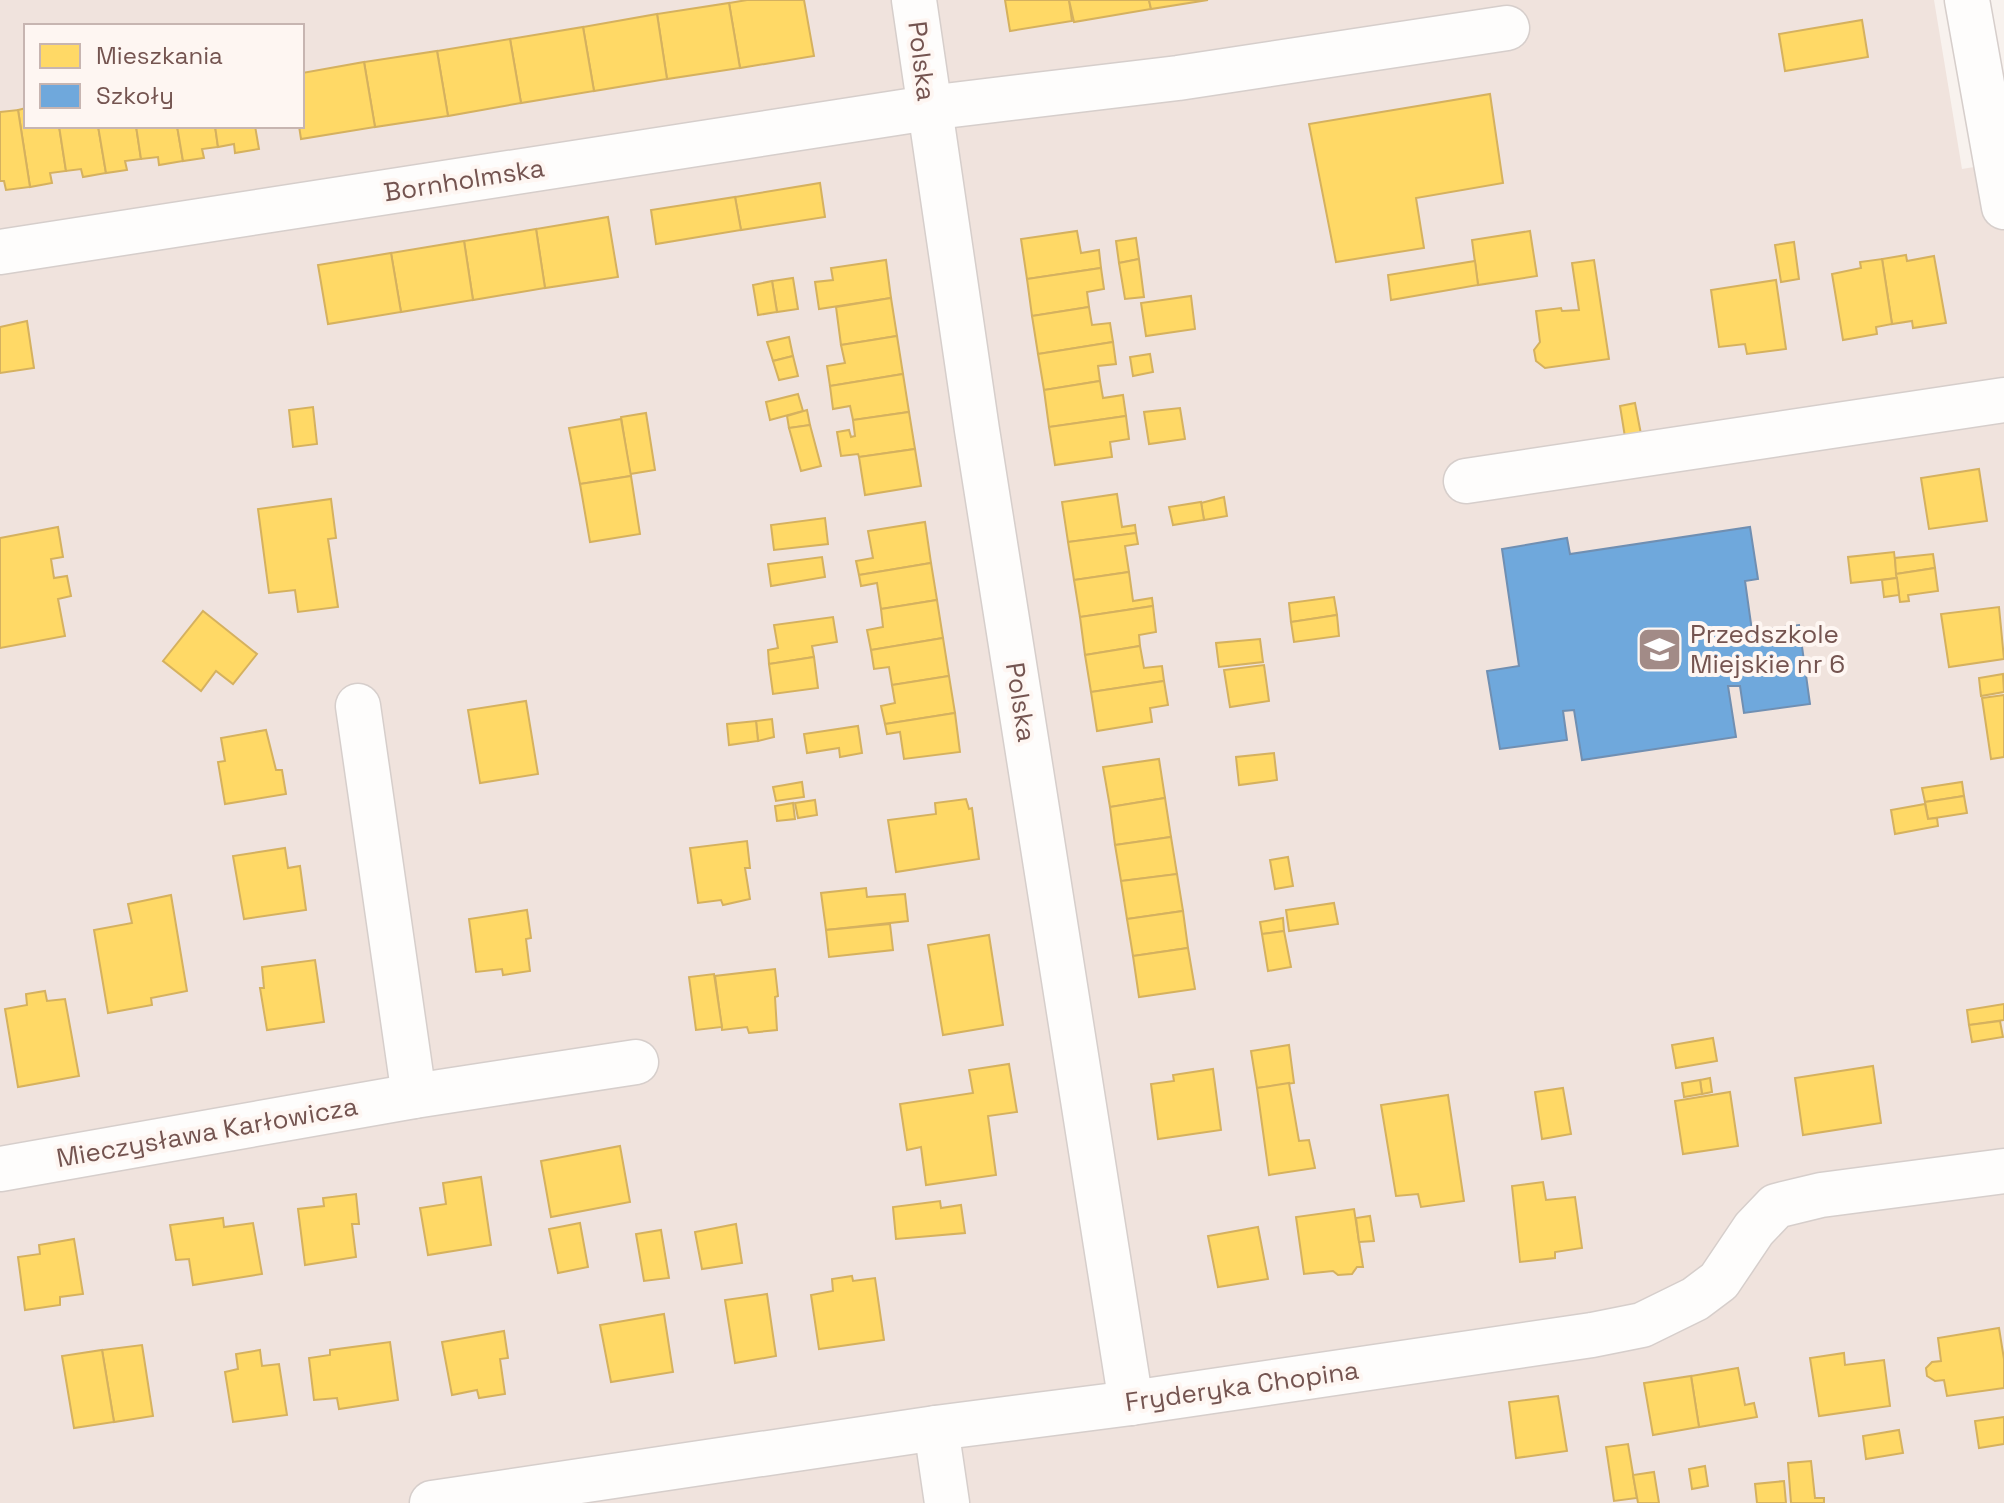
<svg xmlns="http://www.w3.org/2000/svg" width="2004" height="1503" font-family="'Space Grotesk',sans-serif">
<style>
.residential{fill:#f0e3dd;fill-rule:evenodd}
.homes{fill:#ffd966;stroke:#d5b15f;stroke-width:2}
.schools{fill:#6fa8dc;stroke:#708fb2;stroke-width:2}
.lines{fill:none;stroke-linecap:round;stroke-linejoin:round}
.minor-casing{stroke:#d6cecb;stroke-width:47}
.minor{stroke:#fefdfc;stroke-width:44}
.labels{text-anchor:middle;dominant-baseline:central;stroke-width:8;stroke-linejoin:round;paint-order:stroke}
.street-label{font-size:26px;fill:#745450;stroke:#fef6f2}
.poi-label{font-size:26px;fill:#745450;stroke:#fef6f2;text-anchor:start}
</style>
<rect width="100%" height="100%" fill="#f8f2ee"/>
<!-- residential -->
<path class="residential" d="M 0,0 L 1934,0 L 1962,169 L 2004,162 L 2004,1503 L 0,1503 ZM 26,26 L 302,26 L 302,126 L 26,126 Z"/>
<!-- homes -->
<g class="homes">
<polygon points="747,0 804,0 814,56 740,68 729,3"/>
<polygon points="1005,0 1069,0 1072,21 1010,31"/>
<polygon points="1069,0 1149,0 1151,9 1074,22"/>
<polygon points="1149,0 1208,0 1151,9"/>
<polygon points="729,3 740,68 667,79 657,14"/>
<polygon points="657,14 667,79 594,91 583,27"/>
<polygon points="1862,20 1868,57 1785,71 1779,34"/>
<polygon points="583,27 594,91 521,103 510,39"/>
<polygon points="510,39 521,103 448,116 437,51"/>
<polygon points="437,51 448,116 375,127 364,62"/>
<polygon points="364,62 375,127 301,139 299,126 302,126 302,73"/>
<polygon points="1490,94 1503,183 1416,198 1424,248 1336,262 1309,124"/>
<polygon points="26,108 26,126 59,126 66,171 50,173 52,183 30,187 18,110"/>
<polygon points="18,110 30,187 6,190 4,181 0,181 0,112"/>
<polygon points="59,126 98,126 106,173 83,177 81,169 66,171"/>
<polygon points="98,126 136,126 141,159 125,161 127,170 106,173"/>
<polygon points="136,126 177,126 183,161 159,165 158,157 141,159"/>
<polygon points="177,126 215,126 218,147 202,149 204,158 183,161"/>
<polygon points="215,126 255,126 259,149 235,153 234,144 218,147"/>
<polygon points="820,183 825,217 741,230 735,197"/>
<polygon points="735,197 741,230 656,244 651,210"/>
<polygon points="608,217 618,277 545,288 536,229"/>
<polygon points="536,229 545,288 473,300 464,241"/>
<polygon points="1077,231 1081,253 1099,250 1101,268 1027,279 1021,239"/>
<polygon points="1530,231 1537,276 1478,285 1472,240"/>
<polygon points="1136,238 1139,259 1119,263 1116,241"/>
<polygon points="464,241 473,300 401,312 391,253"/>
<polygon points="1794,242 1799,279 1781,282 1775,245"/>
<polygon points="391,253 401,312 328,324 318,265"/>
<polygon points="1906,255 1907,261 1934,256 1946,323 1913,328 1912,321 1892,324 1882,259"/>
<polygon points="1139,259 1144,297 1125,299 1119,263"/>
<polygon points="1882,259 1892,324 1876,327 1877,334 1843,340 1832,274 1861,268 1860,262"/>
<polygon points="886,260 891,298 819,309 815,282 833,280 831,268"/>
<polygon points="1594,260 1609,359 1545,368 1536,361 1534,350 1540,342 1536,311 1561,308 1562,311 1579,310 1572,263"/>
<polygon points="1475,261 1478,285 1391,300 1388,275"/>
<polygon points="1101,268 1104,289 1087,292 1089,307 1032,316 1027,279"/>
<polygon points="793,278 798,309 777,312 772,281"/>
<polygon points="1776,280 1786,349 1747,354 1745,344 1719,347 1711,290"/>
<polygon points="772,281 777,312 758,315 753,285"/>
<polygon points="1191,296 1195,329 1146,336 1141,303"/>
<polygon points="891,298 897,336 841,345 836,307"/>
<polygon points="1089,307 1092,325 1110,323 1113,342 1038,354 1032,316"/>
<polygon points="27,321 34,368 0,373 0,327"/>
<polygon points="897,336 903,374 830,386 827,366 845,363 841,345"/>
<polygon points="789,337 793,356 773,361 767,342"/>
<polygon points="1113,342 1116,364 1098,366 1100,381 1044,390 1038,354"/>
<polygon points="1150,354 1153,372 1133,376 1130,357"/>
<polygon points="793,356 798,376 779,380 773,361"/>
<polygon points="903,374 909,412 853,420 850,406 833,409 830,386"/>
<polygon points="1100,381 1103,398 1123,395 1126,416 1049,427 1044,390"/>
<polygon points="798,394 803,411 770,420 766,402"/>
<polygon points="1635,403 1641,434 1625,437 1620,406"/>
<polygon points="313,407 317,444 293,447 289,410"/>
<polygon points="1180,408 1185,439 1149,444 1144,412"/>
<polygon points="807,410 810,425 789,428 787,416"/>
<polygon points="909,412 915,449 859,457 858,454 841,456 837,432 849,430 851,437 855,436 853,420"/>
<polygon points="646,413 655,470 630,474 621,417"/>
<polygon points="1126,416 1129,439 1110,442 1112,457 1055,465 1049,427"/>
<polygon points="621,419 631,476 580,484 569,428"/>
<polygon points="810,425 821,466 801,471 789,428"/>
<polygon points="915,449 921,486 865,495 859,457"/>
<polygon points="1979,469 1987,521 1929,529 1921,478"/>
<polygon points="631,476 640,534 590,542 580,484"/>
<polygon points="1117,494 1122,527 1135,525 1136,533 1068,542 1062,502"/>
<polygon points="1224,497 1227,516 1204,520 1201,503"/>
<polygon points="331,499 336,538 328,539 338,607 298,612 295,590 269,593 258,509"/>
<polygon points="1201,502 1204,520 1173,525 1169,507"/>
<polygon points="825,518 828,544 774,550 771,525"/>
<polygon points="925,522 931,563 859,575 856,561 873,558 868,531"/>
<polygon points="58,527 63,557 51,559 54,578 67,576 71,596 58,599 65,636 0,648 0,538"/>
<polygon points="1136,533 1138,544 1125,546 1129,572 1074,580 1068,542"/>
<polygon points="1894,552 1897,578 1851,583 1848,557"/>
<polygon points="1933,554 1935,568 1896,574 1895,558"/>
<polygon points="822,557 825,577 771,586 768,564"/>
<polygon points="931,563 937,600 881,609 877,583 861,586 859,575"/>
<polygon points="1935,568 1938,591 1908,595 1909,601 1900,602 1896,574"/>
<polygon points="1129,572 1133,601 1152,598 1153,606 1080,617 1074,580"/>
<polygon points="1897,578 1899,595 1884,597 1882,580"/>
<polygon points="1334,597 1337,615 1291,622 1289,603"/>
<polygon points="937,600 943,638 871,650 867,630 883,627 881,609"/>
<polygon points="1153,606 1156,632 1139,635 1140,646 1085,655 1080,617"/>
<polygon points="1999,607 2004,659 1949,667 1941,614"/>
<polygon points="203,611 257,654 233,684 216,671 201,691 163,661"/>
<polygon points="1337,615 1339,636 1294,642 1291,622"/>
<polygon points="833,617 837,642 812,646 814,657 769,664 768,650 778,648 774,625"/>
<polygon points="943,638 949,676 892,685 889,667 874,669 871,650"/>
<polygon points="1260,639 1263,662 1219,667 1216,643"/>
<polygon points="1140,646 1144,668 1162,666 1164,681 1091,692 1085,655"/>
<polygon points="814,657 818,688 773,694 769,664"/>
<polygon points="1264,665 1269,701 1230,707 1224,670"/>
<polygon points="2003,674 2004,692 1981,696 1979,678"/>
<polygon points="949,676 955,713 885,724 881,706 895,703 892,685"/>
<polygon points="1164,681 1168,705 1150,708 1152,722 1097,731 1091,692"/>
<polygon points="2004,695 2004,757 1991,759 1982,698"/>
<polygon points="526,701 538,774 480,783 468,710"/>
<polygon points="955,713 960,752 904,759 900,732 887,734 885,724"/>
<polygon points="772,719 774,737 758,741 756,721"/>
<polygon points="756,721 758,741 729,745 727,724"/>
<polygon points="858,726 862,753 840,757 839,748 807,753 804,734"/>
<polygon points="266,730 276,770 282,770 286,794 225,804 218,762 225,761 221,738"/>
<polygon points="1274,753 1277,780 1239,785 1236,757"/>
<polygon points="1159,759 1165,798 1110,807 1103,767"/>
<polygon points="802,782 804,797 776,801 773,787"/>
<polygon points="1962,782 1964,796 1925,802 1922,788"/>
<polygon points="1964,796 1967,813 1928,819 1925,802"/>
<polygon points="1165,798 1171,837 1115,845 1110,807"/>
<polygon points="966,799 969,809 972,808 979,859 896,872 888,820 936,814 935,803"/>
<polygon points="815,800 817,815 798,818 795,803"/>
<polygon points="793,803 795,819 777,821 775,806"/>
<polygon points="1925,804 1928,819 1937,818 1938,826 1895,834 1891,810"/>
<polygon points="1171,837 1177,874 1121,881 1115,845"/>
<polygon points="747,841 750,868 745,868 750,899 723,905 721,900 698,903 690,848"/>
<polygon points="285,848 288,868 300,866 306,910 244,919 233,856"/>
<polygon points="1288,857 1293,886 1275,889 1270,860"/>
<polygon points="1177,874 1183,911 1127,919 1121,881"/>
<polygon points="866,888 867,897 905,894 908,921 826,930 821,893"/>
<polygon points="171,895 187,991 151,998 152,1005 108,1013 94,930 132,923 128,904"/>
<polygon points="1334,903 1338,924 1289,931 1286,910"/>
<polygon points="527,910 531,938 526,939 530,971 503,975 502,969 476,972 469,919"/>
<polygon points="1183,911 1188,948 1133,956 1127,919"/>
<polygon points="1283,918 1284,931 1262,934 1260,922"/>
<polygon points="890,924 893,950 829,957 826,930"/>
<polygon points="1284,931 1291,967 1268,971 1262,934"/>
<polygon points="989,935 1003,1025 943,1035 928,945"/>
<polygon points="1188,948 1195,989 1139,997 1133,956"/>
<polygon points="315,960 324,1022 267,1030 260,988 264,988 262,967"/>
<polygon points="775,969 778,996 775,997 777,1030 749,1033 747,1027 722,1030 715,976"/>
<polygon points="714,974 722,1027 696,1030 689,977"/>
<polygon points="45,991 47,1001 65,999 79,1076 18,1087 5,1009 27,1005 26,994"/>
<polygon points="2004,1004 2004,1020 1969,1025 1967,1010"/>
<polygon points="2000,1021 2003,1037 1972,1042 1969,1025"/>
<polygon points="1713,1038 1717,1061 1676,1068 1672,1045"/>
<polygon points="1289,1045 1294,1083 1257,1088 1251,1051"/>
<polygon points="1009,1064 1017,1112 988,1116 996,1175 926,1185 921,1147 907,1150 900,1104 973,1093 969,1070"/>
<polygon points="1873,1066 1881,1123 1803,1135 1795,1078"/>
<polygon points="1213,1069 1221,1130 1158,1139 1151,1084 1174,1081 1173,1075"/>
<polygon points="1710,1078 1712,1092 1702,1094 1700,1080"/>
<polygon points="1700,1080 1702,1094 1684,1097 1682,1083"/>
<polygon points="1289,1083 1299,1141 1309,1140 1315,1168 1269,1175 1257,1088"/>
<polygon points="1563,1088 1571,1134 1542,1139 1535,1092"/>
<polygon points="1730,1092 1738,1146 1683,1154 1675,1101"/>
<polygon points="1448,1095 1464,1201 1421,1207 1418,1194 1396,1196 1381,1105"/>
<polygon points="620,1146 630,1202 551,1217 541,1161"/>
<polygon points="481,1177 491,1245 428,1255 420,1208 446,1204 443,1183"/>
<polygon points="1543,1182 1546,1200 1575,1197 1582,1248 1555,1252 1555,1258 1520,1262 1512,1186"/>
<polygon points="356,1194 359,1224 352,1224 356,1257 305,1265 298,1209 324,1206 323,1198"/>
<polygon points="940,1201 941,1208 961,1205 965,1233 896,1239 893,1207"/>
<polygon points="1354,1209 1363,1267 1357,1267 1352,1274 1338,1275 1333,1271 1304,1274 1296,1217"/>
<polygon points="1370,1216 1374,1241 1359,1242 1356,1218"/>
<polygon points="223,1218 224,1227 253,1223 262,1274 193,1285 189,1259 176,1260 170,1225"/>
<polygon points="580,1223 588,1267 558,1273 549,1229"/>
<polygon points="736,1224 742,1263 702,1269 695,1232"/>
<polygon points="1258,1227 1268,1279 1218,1287 1208,1236"/>
<polygon points="661,1230 669,1278 644,1281 636,1234"/>
<polygon points="74,1239 83,1294 60,1297 60,1305 25,1310 18,1257 40,1254 39,1245"/>
<polygon points="852,1276 853,1281 875,1278 884,1340 819,1349 811,1295 833,1291 832,1279"/>
<polygon points="767,1294 776,1356 735,1363 725,1300"/>
<polygon points="664,1314 673,1372 611,1382 600,1325"/>
<polygon points="1999,1328 2004,1359 2004,1388 1947,1396 1944,1380 1935,1381 1927,1376 1926,1368 1932,1362 1941,1361 1938,1338"/>
<polygon points="504,1331 508,1358 500,1359 505,1394 479,1398 477,1390 452,1395 442,1342"/>
<polygon points="390,1342 398,1400 339,1409 337,1398 314,1400 309,1358 330,1355 330,1350"/>
<polygon points="142,1345 153,1416 114,1422 102,1350"/>
<polygon points="102,1350 114,1422 74,1428 62,1356"/>
<polygon points="260,1350 262,1366 279,1364 287,1415 233,1422 225,1372 238,1369 236,1354"/>
<polygon points="1844,1353 1845,1365 1884,1360 1890,1406 1819,1416 1810,1358"/>
<polygon points="1738,1368 1745,1405 1754,1403 1757,1417 1699,1427 1691,1376"/>
<polygon points="1691,1376 1699,1427 1653,1435 1644,1383"/>
<polygon points="1558,1396 1567,1451 1516,1458 1509,1402"/>
<polygon points="2004,1417 2004,1444 1979,1448 1975,1421"/>
<polygon points="1899,1430 1903,1453 1866,1459 1863,1436"/>
<polygon points="1628,1444 1637,1498 1614,1501 1606,1447"/>
<polygon points="1811,1461 1815,1498 1824,1498 1824,1503 1791,1503 1788,1463"/>
<polygon points="1705,1466 1708,1486 1692,1489 1689,1469"/>
<polygon points="1654,1472 1659,1503 1638,1503 1633,1475"/>
<polygon points="1784,1481 1786,1503 1757,1503 1755,1484"/>
</g>
<!-- schools -->
<polygon class="schools" points="1750,527 1758,579 1745,581 1752,631 1799,625 1810,704 1744,713 1740,686 1728,686 1736,737 1582,760 1574,710 1563,711 1567,740 1500,749 1487,671 1519,666 1502,549 1567,538 1570,554"/>
<g class="lines">
<defs>
<g id="minor">
<polyline points="914,0 977,430 1131,1403"/>
<polyline points="1967,0 2004,207"/>
<polyline points="0,252 928,108 1178,78 1507,28"/>
<polyline points="1466,481 2004,400"/>
<polyline points="358,706 414,1096"/>
<polyline points="0,1169 414,1096 636,1062"/>
<polyline points="936,1428 947,1503"/>
<polyline points="432,1503 936,1428 1131,1403 1592,1335 1642,1325 1695,1299 1719,1281 1754,1229 1776,1206 1821,1195 2004,1171"/>
</g>
</defs>
<!-- minor casing -->
<use href="#minor" class="minor-casing"/>
<!-- minor -->
<use href="#minor" class="minor"/>
</g>
<!-- icons -->
<defs>
<symbol id="school-square" viewBox="-11 -11 22 22"><rect x="-9" y="-9" width="18" height="18" rx="4" fill="#a28b87" stroke="#fef6f2"/><path d="M0-5L7-2L0 1L-7-2ZM-4 1L0 2.5L4 1V4Q0 6-4 4Z" fill="#fff"/></symbol>
</defs>
<g fill-rule="evenodd">
<use href="#school-square" x="1634" y="624" width="51" height="51"/>
</g>
<g class="labels">
<!-- street labels -->
<g class="street-label">
<text transform="translate(922 61) rotate(83)">Polska</text>
<text transform="translate(464 180) rotate(-9)">Bornholmska</text>
<text transform="translate(1021 702) rotate(81)">Polska</text>
<text transform="translate(207 1132) rotate(-10)">Mieczysława Karłowicza</text>
<text transform="translate(1242 1386) rotate(-8)">Fryderyka Chopina</text>
</g>
<!-- poi labels -->
<g class="poi-label">
<text x="1690" y="634">Przedszkole<tspan x="1690" dy="30">Miejskie nr 6</tspan></text>
</g>
</g>
<!-- legend -->
<rect x="24" y="24" width="280" height="104" fill="#fef6f2" stroke="#c7b5b1" stroke-width="2"/>
<rect x="40" y="44" width="40" height="24" fill="#ffd966" stroke="#c7b5b1" stroke-width="2"/>
<text x="96" y="64" font-size="24" fill="#745450">Mieszkania</text>
<rect x="40" y="84" width="40" height="24" fill="#6fa8dc" stroke="#c7b5b1" stroke-width="2"/>
<text x="96" y="104" font-size="24" fill="#745450">Szkoły</text>
</svg>
